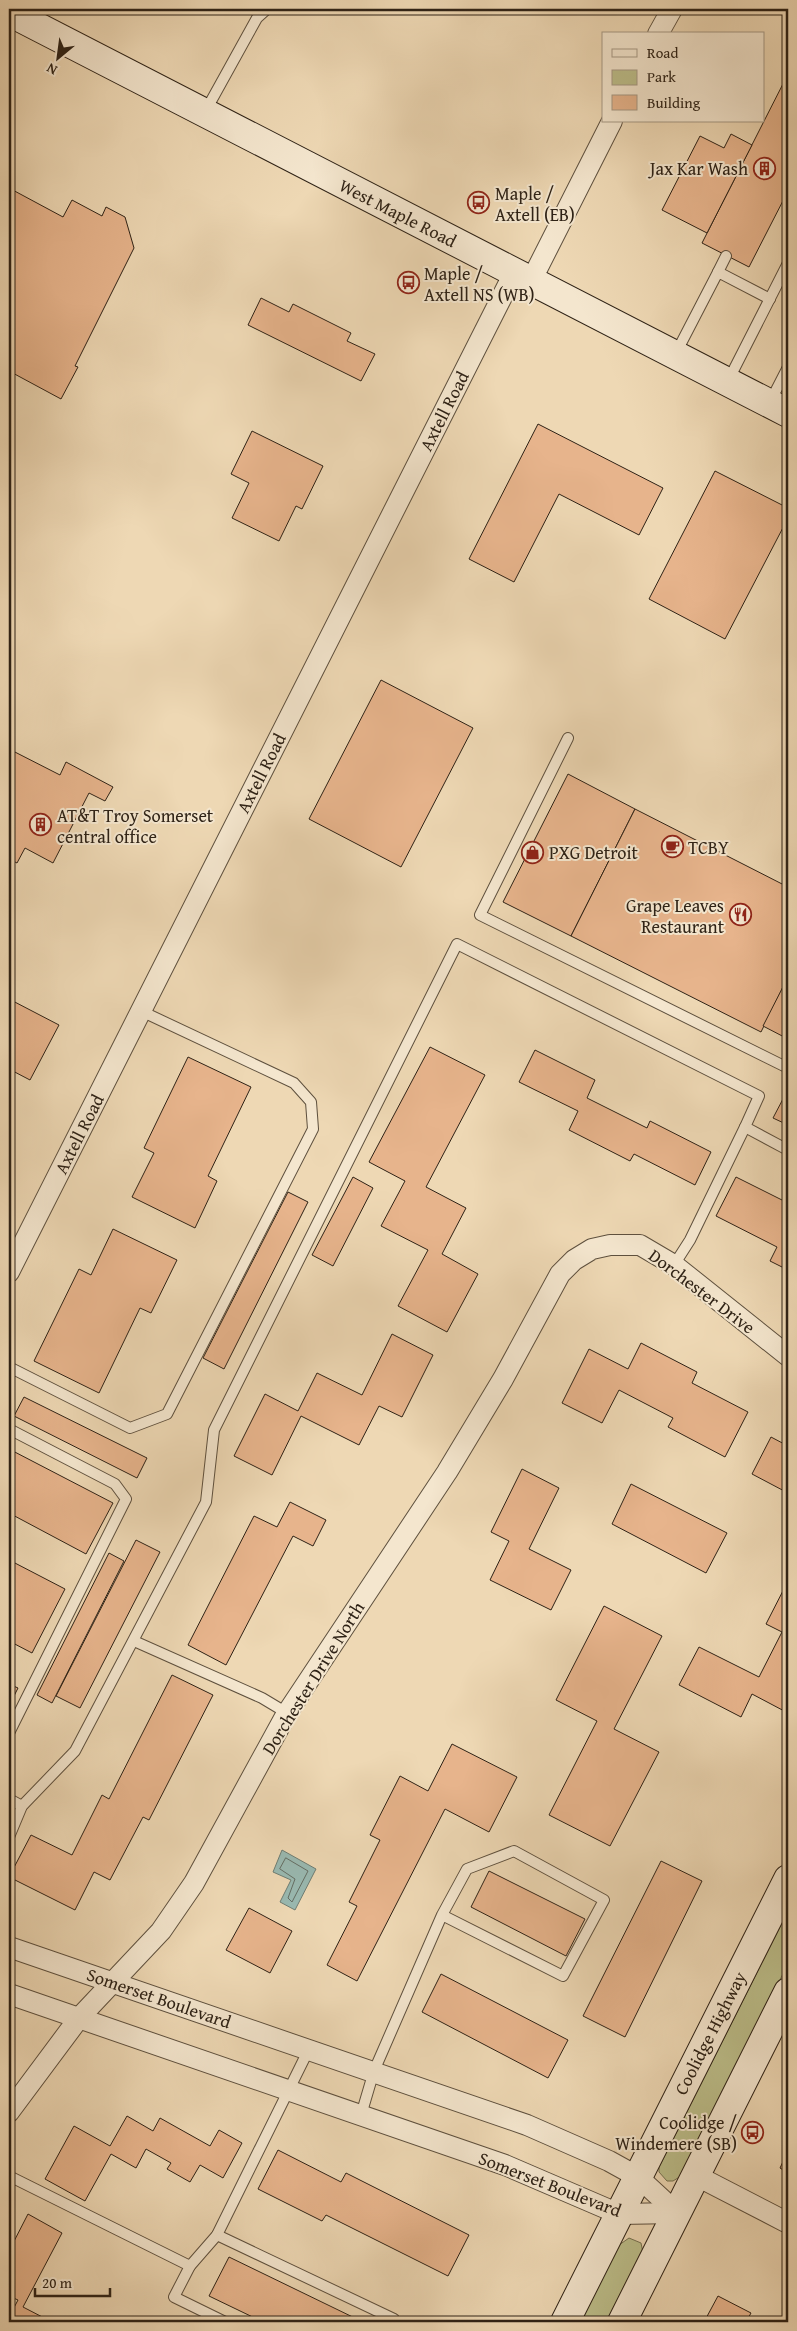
<svg xmlns="http://www.w3.org/2000/svg" width="797" height="2331" font-family="'Gentium Book Plus',serif">
<style>
.green{fill:#bcbe8a;stroke:#757050}
.water{fill:#99b9b1;stroke:#6e7d73}
.lines{fill:none;stroke-linecap:round;stroke-linejoin:round}
.shore{stroke:#646e64;stroke-width:1}
.building{fill:#e7b48c;stroke:#2e2216}
.lane-casing{stroke:#5e503e;stroke-width:12}
.street-casing{stroke:#5e503e;stroke-width:22}
.secondary-casing{stroke:#2e2216;stroke-width:30}
.lane{stroke:#f4e6ce;stroke-width:10}
.street{stroke:#f4e6ce;stroke-width:20}
.secondary{stroke:#f4e6ce;stroke-width:28}
.labels{text-anchor:middle;dominant-baseline:central;stroke-width:4;stroke-linejoin:round;paint-order:stroke}
.poi-label{font-size:18px;fill:#2e2216;stroke:#f4e6ce;text-anchor:start}
.street-label{font-size:18px;fill:#2e2216;stroke:#f4e6ce}
</style>
<rect width="100%" height="100%" fill="#eed8b4"/>
<filter id="stains"><feTurbulence type="fractalNoise" baseFrequency=".004" numOctaves="4"/><feColorMatrix values="0 0 0 0 .2 0 0 0 0 .09 0 0 0 0 .02 0 0 0 .5 -.17"/></filter>
<radialGradient id="worn" r=".72"><stop offset=".6" stop-color="#630" stop-opacity="0"/><stop offset="1" stop-color="#630" stop-opacity=".3"/></radialGradient>
<!-- green -->
<g class="green">
<polygon points="788,1911 788,1964 681,2176 673,2181 667,2181 659,2172 659,2167"/>
<polygon points="629,2238 641,2243 643,2253 608,2322 580,2322 619,2245"/>
</g>
<!-- water -->
<polygon class="water" points="282,1850 316,1869 295,1910 280,1902 291,1880 273,1872"/>
<g class="lines">
<!-- shore -->
<polygon class="shore" points="286,1858 308,1871 292,1902 288,1898 295,1879 280,1869"/>
</g>
<!-- building -->
<g class="building">
<polygon points="788,74 788,191 749,267 702,243"/>
<polygon points="731,134 752,145 707,233 662,210 700,136 724,148"/>
<polygon points="9,188 63,217 72,200 102,216 106,207 125,217 134,248 75,366 78,367 61,399 9,371"/>
<polygon points="261,298 289,312 293,304 351,333 347,341 375,354 361,381 248,325"/>
<polygon points="538,424 663,488 639,535 559,494 514,582 469,559"/>
<polygon points="252,431 323,466 302,509 296,506 279,541 232,518 249,483 231,474"/>
<polygon points="715,471 788,508 788,518 725,639 649,599"/>
<polygon points="381,680 473,728 401,867 309,819"/>
<polygon points="9,749 60,775 66,762 113,787 105,801 89,793 53,863 25,848 17,863 9,859"/>
<polygon points="568,774 635,809 571,936 503,902"/>
<polygon points="635,809 788,887 788,977 761,1032 571,936"/>
<polygon points="788,977 788,1039 763,1026"/>
<polygon points="9,999 59,1025 30,1080 9,1069"/>
<polygon points="430,1047 485,1075 426,1187 466,1208 442,1254 478,1274 447,1332 398,1306 428,1250 381,1226 405,1181 369,1162"/>
<polygon points="535,1050 595,1080 587,1098 647,1128 650,1121 711,1152 695,1185 634,1154 630,1161 569,1130 578,1111 519,1082"/>
<polygon points="188,1057 251,1087 208,1176 217,1181 195,1228 132,1197 154,1153 144,1148"/>
<polygon points="784,1097 788,1099 788,1125 773,1118"/>
<polygon points="353,1177 373,1188 333,1266 312,1255"/>
<polygon points="736,1177 788,1203 788,1270 770,1261 777,1247 716,1216"/>
<polygon points="288,1192 308,1202 224,1369 203,1358"/>
<polygon points="113,1229 177,1260 151,1313 140,1308 99,1393 34,1361 79,1269 91,1275"/>
<polygon points="392,1334 433,1355 402,1417 379,1406 359,1445 301,1416 272,1475 234,1456 265,1394 298,1411 317,1373 362,1395"/>
<polygon points="641,1343 697,1372 692,1383 748,1412 725,1457 668,1427 673,1418 619,1390 602,1423 562,1403 589,1349 628,1369"/>
<polygon points="24,1397 147,1458 137,1478 14,1416"/>
<polygon points="771,1437 788,1446 788,1493 752,1474"/>
<polygon points="9,1449 113,1503 86,1554 9,1513"/>
<polygon points="522,1469 559,1488 529,1549 571,1570 551,1610 490,1580 509,1541 491,1532"/>
<polygon points="631,1484 727,1533 706,1573 612,1524"/>
<polygon points="290,1502 326,1520 313,1546 293,1536 226,1665 188,1645 254,1516 277,1527"/>
<polygon points="136,1540 160,1552 80,1708 56,1696"/>
<polygon points="109,1553 124,1561 52,1703 37,1695"/>
<polygon points="13,1562 65,1589 32,1653 9,1641 9,1570"/>
<polygon points="788,1581 788,1713 752,1694 741,1717 679,1685 699,1647 759,1677 782,1632 766,1624"/>
<polygon points="604,1606 662,1636 614,1729 659,1752 610,1846 549,1815 597,1721 556,1700"/>
<polygon points="172,1675 213,1695 149,1820 143,1817 110,1880 94,1872 75,1910 9,1877 31,1835 72,1855 102,1795 109,1799"/>
<polygon points="9,1684 18,1688 9,1706"/>
<polygon points="452,1744 517,1777 489,1832 445,1809 357,1981 327,1965 357,1906 349,1902 380,1840 370,1835 400,1776 428,1791"/>
<polygon points="661,1861 702,1881 625,2037 583,2016"/>
<polygon points="489,1871 585,1919 566,1956 471,1907"/>
<polygon points="249,1908 292,1931 270,1973 226,1950"/>
<polygon points="441,1974 568,2040 548,2078 422,2012"/>
<polygon points="127,2116 153,2131 160,2118 210,2146 219,2130 242,2143 223,2178 200,2165 190,2182 167,2169 171,2163 146,2149 136,2168 111,2154 85,2201 45,2179 74,2126 110,2146"/>
<polygon points="278,2150 341,2182 346,2173 469,2235 448,2276 326,2215 322,2221 258,2189"/>
<polygon points="788,2151 788,2173 780,2168"/>
<polygon points="28,2214 62,2233 23,2307 52,2322 9,2322 9,2317 18,2300 9,2296 9,2251"/>
<polygon points="229,2257 363,2322 263,2322 209,2296"/>
<polygon points="718,2296 751,2313 746,2322 704,2322"/>
</g>
<g class="lines">
<defs>
<g id="lane">
<polyline points="205,112 257,18 267,9"/>
<polyline points="718,272 726,256"/>
<polyline points="675,355 718,272 770,299"/>
<polyline points="728,381 788,263"/>
<polyline points="770,402 788,367"/>
<polyline points="568,738 480,915 788,1068"/>
<polyline points="674,1265 690,1240 745,1127"/>
<polyline points="9,1367 130,1428 167,1414 313,1129 311,1102 294,1083 141,1011"/>
<polyline points="9,1429 115,1484 126,1499 9,1733"/>
<polyline points="134,1641 262,1698 287,1713"/>
<polyline points="9,1799 22,1806"/>
<polyline points="9,1837 22,1806 75,1751 206,1502 214,1430 457,944 759,1096 745,1127 788,1150"/>
<polyline points="361,2115 374,2071 442,1915 467,1869 514,1851 604,1900 563,1976 442,1915"/>
<polyline points="9,2176 190,2266 217,2235 309,2049"/>
<polyline points="217,2235 394,2319 393,2322"/>
<polyline points="190,2266 174,2297 225,2322"/>
</g>
<g id="street">
<polyline points="658,34 672,9"/>
<polyline points="531,281 612,121"/>
<polyline points="9,1272 514,273"/>
<polyline points="9,1947 527,2125 609,2161 638,2177 677,2213"/>
<polyline points="9,1994 505,2165 619,2214 677,2213"/>
<polyline points="9,2112 79,2018 161,1931 194,1883 287,1713 447,1472 503,1379 560,1274 574,1260 592,1249 610,1245 640,1245 674,1265 788,1356"/>
<polyline points="697,2176 788,2223"/>
</g>
<g id="secondary">
<polyline points="9,12 788,413"/>
<polyline points="565,2322 788,1879"/>
<polyline points="622,2322 788,1992"/>
</g>
</defs>
<!-- lane casing -->
<use href="#lane" class="lane-casing"/>
<!-- street casing -->
<use href="#street" class="street-casing"/>
<!-- secondary casing -->
<use href="#secondary" class="secondary-casing"/>
<!-- lane -->
<use href="#lane" class="lane"/>
<!-- street -->
<use href="#street" class="street"/>
<!-- secondary -->
<use href="#secondary" class="secondary"/>
</g>
<!-- icons -->
<defs>
<symbol id="building-ring" viewBox="-11 -11 22 22"><circle r="9.5" fill="#f4e6ce" stroke="#8f2418" stroke-width="1.5"/><path d="M-4-6H4V6H1V3H-1V6H-4ZM-2.5-4.3h1.7v1.8h-1.7ZM.8-4.3h1.7v1.8H.8ZM-2.5-1h1.7V.8h-1.7ZM.8-1h1.7V.8H.8Z" fill="#8f2418"/></symbol>
<symbol id="bus-ring" viewBox="-11 -11 22 22"><circle r="9.5" fill="#f4e6ce" stroke="#8f2418" stroke-width="1.5"/><path d="M-5-6H5V4H4V6H2V4H-2V6H-4V4H-5ZM-3.5-4V0h7V-4ZM-3.5 1.2v1.5H-2V1.2ZM2 1.2v1.5H3.5V1.2Z" fill="#8f2418"/></symbol>
<symbol id="cafe-ring" viewBox="-11 -11 22 22"><circle r="9.5" fill="#f4e6ce" stroke="#8f2418" stroke-width="1.5"/><path d="M-5.5-4.5H6V0H3Q3 3.5 0 3.5H-2.5Q-5.5 3.5-5.5 0ZM3-3.2v2h1.7v-2ZM-6 4.5H4V6H-6Z" fill="#8f2418"/></symbol>
<symbol id="shop-ring" viewBox="-11 -11 22 22"><circle r="9.5" fill="#f4e6ce" stroke="#8f2418" stroke-width="1.5"/><path d="M-5-2.5h2.3a2.7 3.5 0 0 1 5.4 0H5L5.5 6h-11ZM-1.5-2.5h3a1.5 2.3 0 0 0-3 0Z" fill="#8f2418"/></symbol>
<symbol id="restaurant-ring" viewBox="-11 -11 22 22"><circle r="9.5" fill="#f4e6ce" stroke="#8f2418" stroke-width="1.5"/><path d="M-5-6h1v4h1v-4h1v4h1v-4h1v5L-1.5 .5V6h-2V.5L-5-1ZM5-6V6H3V1.5H1.5Q1.5-4 5-6Z" fill="#8f2418"/></symbol>
</defs>
<g fill-rule="evenodd">
<use href="#building-ring" x="752" y="156" width="25" height="25"/>
<use href="#bus-ring" x="466" y="190" width="25" height="25"/>
<use href="#bus-ring" x="396" y="270" width="25" height="25"/>
<use href="#building-ring" x="28" y="812" width="25" height="25"/>
<use href="#cafe-ring" x="660" y="834" width="25" height="25"/>
<use href="#shop-ring" x="520" y="840" width="25" height="25"/>
<use href="#restaurant-ring" x="728" y="902" width="25" height="25"/>
<use href="#bus-ring" x="740" y="2120" width="25" height="25"/>
</g>
<g class="labels">
<!-- poi labels -->
<g class="poi-label">
<text x="748" y="168" text-anchor="end">Jax Kar Wash</text>
<text x="495" y="193">Maple /<tspan x="495" dy="21">Axtell (EB)</tspan></text>
<text x="424" y="273">Maple /<tspan x="424" dy="21">Axtell NS (WB)</tspan></text>
<text x="57" y="815">AT&amp;T Troy Somerset<tspan x="57" dy="21">central office</tspan></text>
<text x="688" y="847">TCBY</text>
<text x="549" y="852">PXG Detroit</text>
<text x="724" y="905" text-anchor="end">Grape Leaves<tspan x="724" dy="21">Restaurant</tspan></text>
<text x="737" y="2122" text-anchor="end">Coolidge /<tspan x="737" dy="21">Windemere (SB)</tspan></text>
</g>
<!-- street labels -->
<g class="street-label">
<text transform="translate(398 213) rotate(27)">West Maple Road</text>
<text transform="translate(444 411) rotate(-63)">Axtell Road</text>
<text transform="translate(261 773) rotate(-63)">Axtell Road</text>
<text transform="translate(79 1134) rotate(-63)">Axtell Road</text>
<text transform="translate(702 1291) rotate(37)">Dorchester Drive</text>
<text transform="translate(313 1678) rotate(-58)">Dorchester Drive North</text>
<text transform="translate(159 1998) rotate(19)">Somerset Boulevard</text>
<text transform="translate(710 2033) rotate(-63)">Coolidge Highway</text>
<text transform="translate(550 2184) rotate(21)">Somerset Boulevard</text>
</g>
</g>
<!-- margin -->
<rect width="797" height="2331" fill="none" stroke="#eed8b4" stroke-width="30"/>
<rect x="10" y="10" width="777" height="2311" fill="none" stroke="#2e2216" stroke-width="2.5"/>
<rect x="15" y="15" width="767" height="2301" fill="none" stroke="#2e2216"/>
<!-- legend -->
<rect x="602" y="32" width="162" height="90" fill="#f4e6ce" stroke="#a59884"/>
<rect x="612" y="49" width="25" height="8" fill="#f4e6ce" stroke="#a59884"/>
<text x="647" y="58" font-size="15" fill="#2e2216">Road</text>
<rect x="612" y="70" width="25" height="15" fill="#bcbe8a" stroke="#a59884"/>
<text x="647" y="82" font-size="15" fill="#2e2216">Park</text>
<rect x="612" y="95" width="25" height="15" fill="#e7b48c" stroke="#a59884"/>
<text x="647" y="108" font-size="15" fill="#2e2216">Building</text>
<!-- north arrow -->
<g transform="translate(58 58) rotate(209)" stroke="#f4e6ce" stroke-width="4" paint-order="stroke">
<path d="M0-4L9 19L0 12L-9 19Z" fill="#2e2216"/>
<text y="-8" font-size="14" font-weight="bold" text-anchor="middle" fill="#2e2216">N</text>
</g>
<!-- scale -->
<path d="M35 2288v8h75v-8" fill="none" stroke="#2e2216" stroke-width="2.5"/>
<text x="42" y="2288" font-size="15" fill="#2e2216" stroke="#f4e6ce" stroke-width="4" paint-order="stroke">20 m</text>
<rect width="100%" height="100%" filter="url(#stains)"/>
<rect width="100%" height="100%" fill="url(#worn)"/>
</svg>
